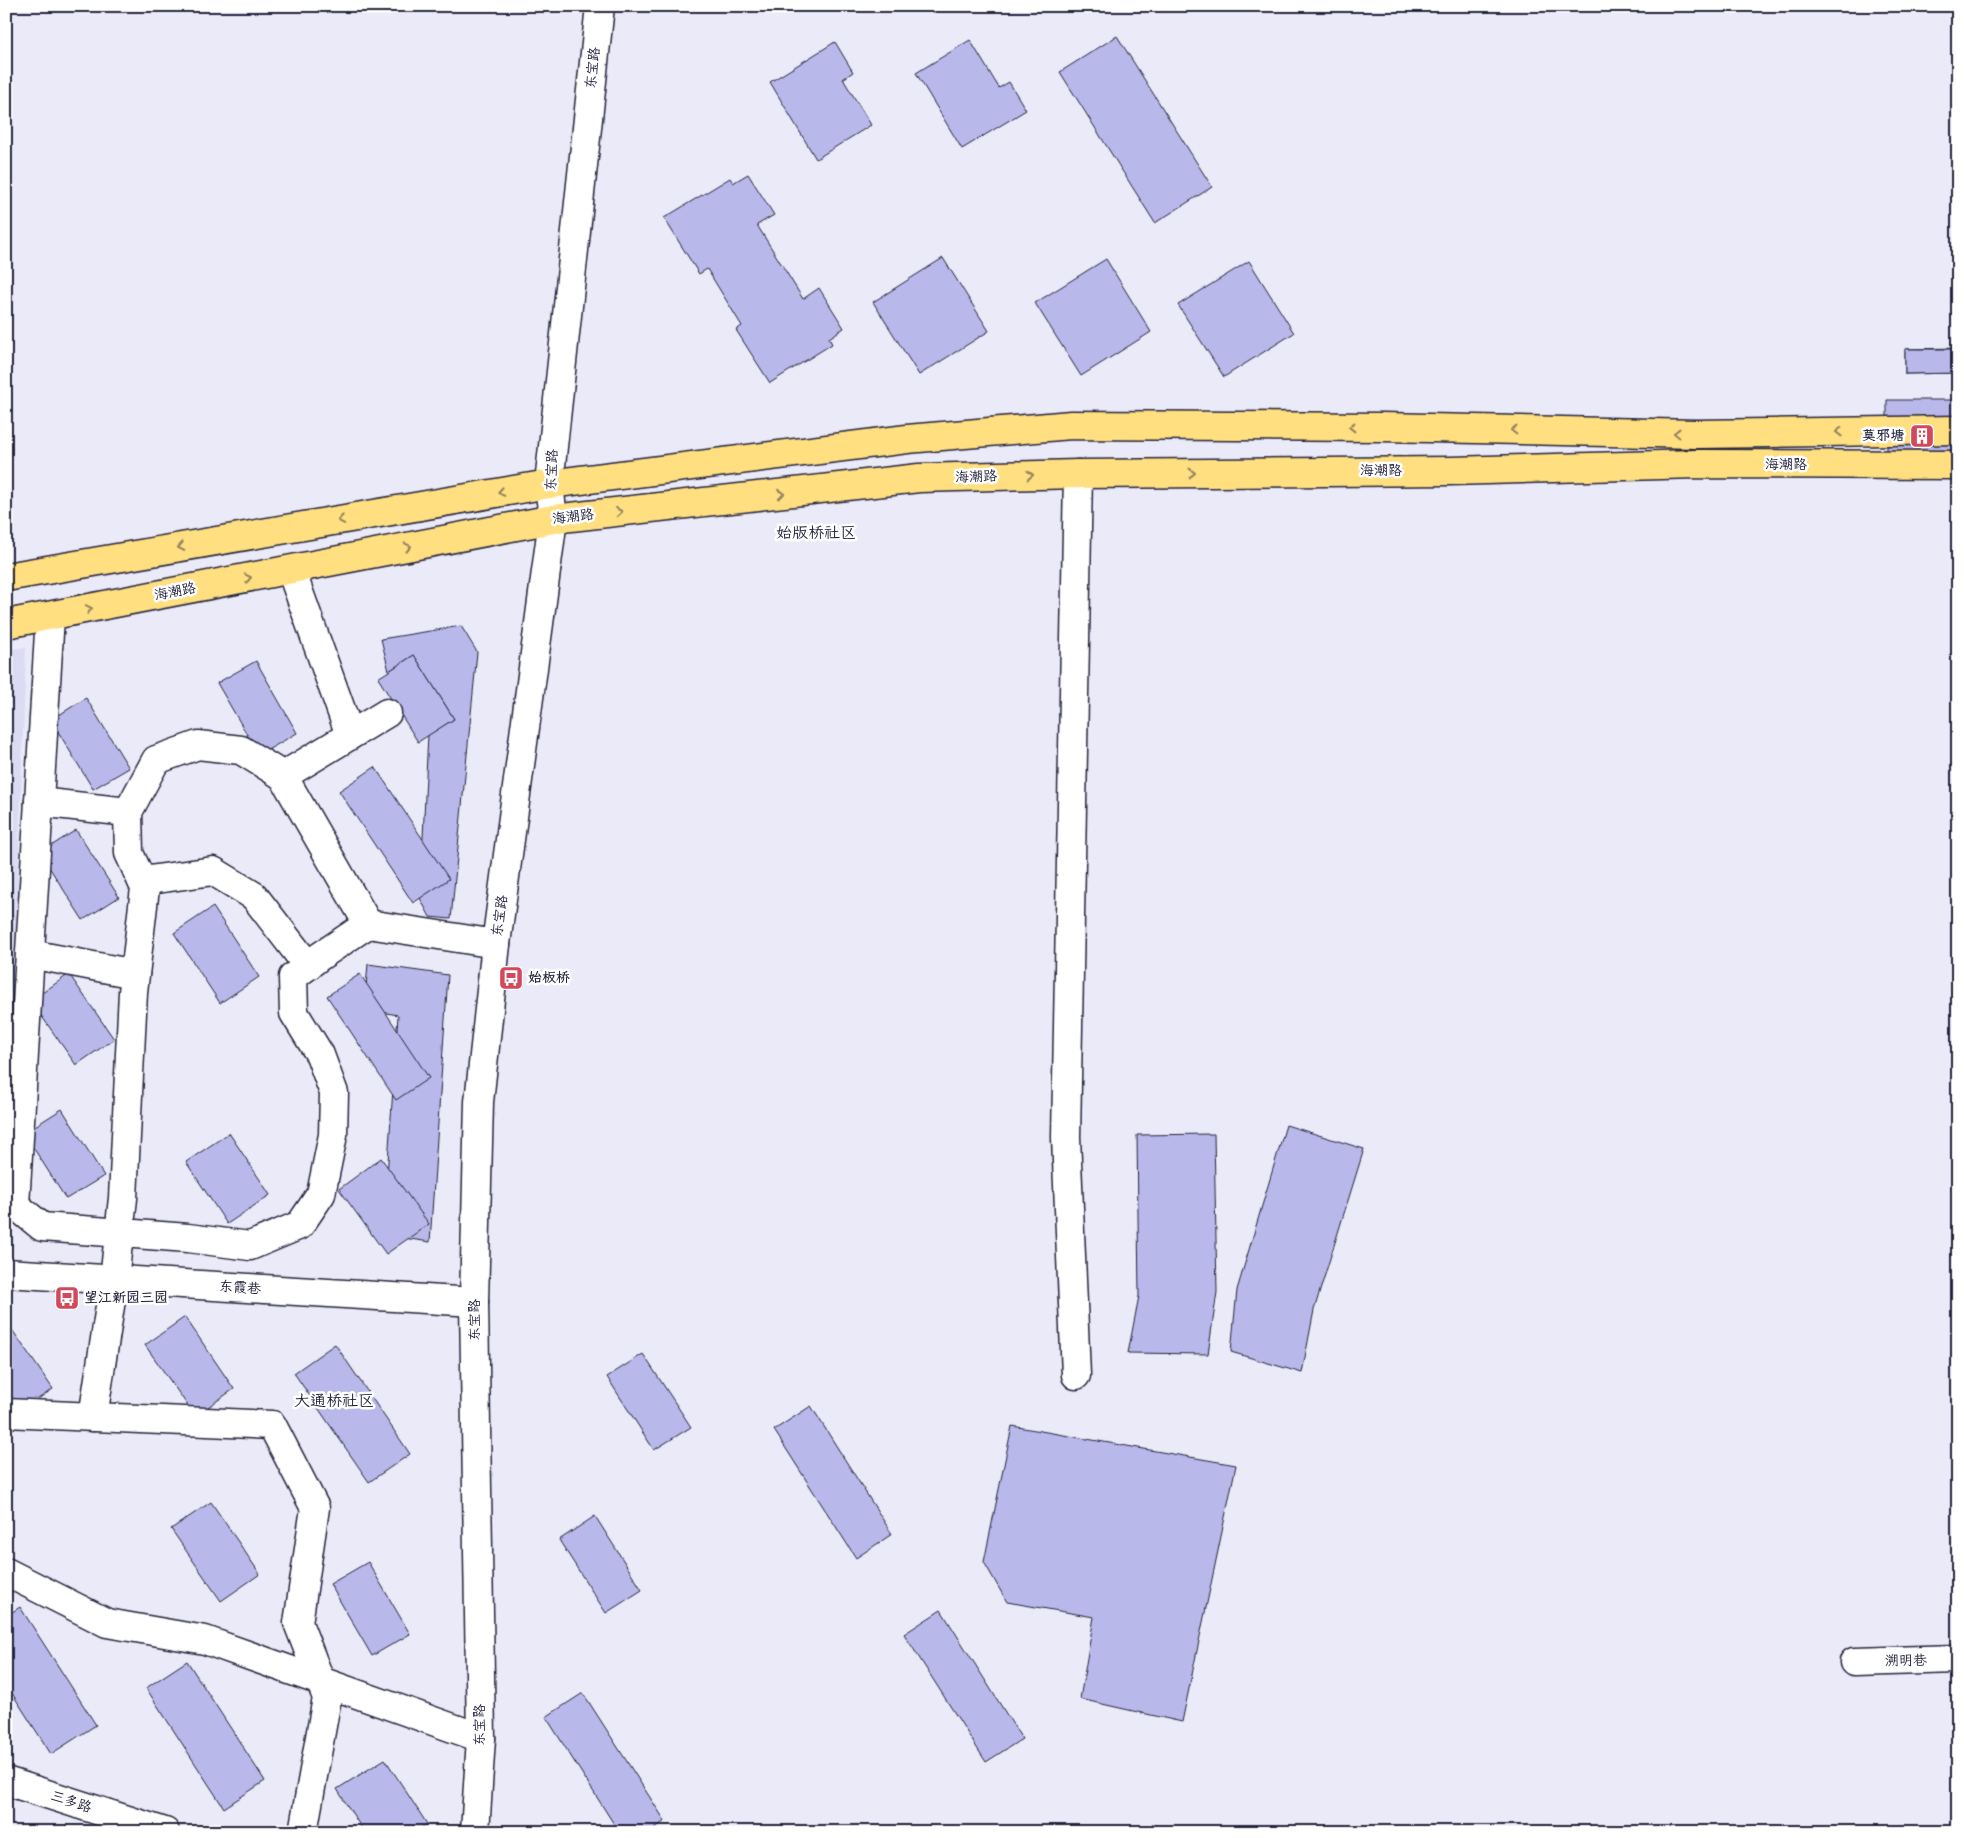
<svg xmlns="http://www.w3.org/2000/svg" width="1964" height="1838" font-family="Kalam,'LXGW WenKai TC',sans-serif">
<style>
.built{fill:#dbdbf4}
.building{fill:#b8b9ea;stroke:#22223b}
.lines{fill:none;stroke-linecap:round;stroke-linejoin:round}
.minor-casing{stroke:#22223b;stroke-width:31}
.major-casing{stroke:#22223b;stroke-width:31}
.minor{stroke:#fff;stroke-width:28}
.major{stroke:#ffdf80;stroke-width:28}
.oneway{stroke:#90805e}
.labels{text-anchor:middle;dominant-baseline:central;stroke-width:5;stroke-linejoin:round;paint-order:stroke}
.street-label{font-size:14px;fill:#22223b;stroke:#fff}
.poi-label{font-size:14px;font-weight:bold;fill:#22223b;stroke:#fff;text-anchor:start}
.quarter-label{font-size:16px;fill:#22223b;stroke:#fff}
</style>
<rect width="100%" height="100%" fill="#eaeaf9"/>
<filter id="ink" filterUnits="userSpaceOnUse"><feTurbulence type="fractalNoise" baseFrequency=".02" numOctaves="2"/><feDisplacementMap in="SourceGraphic" scale="10" xChannelSelector="R" yChannelSelector="G"/><feConvolveMatrix kernelMatrix="1 2 1 2 8 2 1 2 1" color-interpolation-filters="sRGB"/></filter>
<g filter="url(#ink)">
<!-- built -->
<polygon class="built" points="26,647 6,1230 6,650"/>
<!-- building -->
<g class="building">
<polygon points="1117,36 1212,187 1155,223 1060,72"/>
<polygon points="970,40 999,88 1009,82 1026,110 962,149 916,73"/>
<polygon points="835,42 853,72 843,79 871,125 816,159 770,82"/>
<polygon points="748,174 774,215 757,225 803,299 819,288 844,328 829,338 832,344 770,383 736,330 742,326 707,269 699,274 664,218 730,178 733,183"/>
<polygon points="943,258 989,331 919,375 873,302"/>
<polygon points="1106,259 1151,332 1081,376 1035,303"/>
<polygon points="1249,261 1294,333 1224,377 1178,305"/>
<polygon points="1958,348 1958,373 1905,374 1905,349"/>
<polygon points="1905,349 1958,349 1958,373 1905,374"/>
<polygon points="1887,400 1958,400 1958,472 1887,473"/>
<polygon points="461,626 477,652 451,919 430,917 420,898 428,735 454,719 414,655 389,671 381,639"/>
<polygon points="414,655 454,719 418,742 378,678"/>
<polygon points="256,661 297,733 259,755 217,683"/>
<polygon points="86,698 129,768 93,789 51,720"/>
<polygon points="375,767 449,879 413,903 339,791"/>
<polygon points="76,830 119,897 83,920 40,853"/>
<polygon points="213,907 259,977 220,1003 174,933"/>
<polygon points="368,964 448,975 430,1242 383,1235 398,1015 364,1009"/>
<polygon points="6,970 9,974 9,994 6,995"/>
<polygon points="69,974 114,1039 76,1065 31,1001"/>
<polygon points="360,974 429,1078 396,1100 327,996"/>
<polygon points="62,1109 104,1176 66,1199 24,1133"/>
<polygon points="1286,1125 1364,1149 1314,1310 1302,1373 1231,1352 1237,1290"/>
<polygon points="229,1133 270,1195 227,1224 186,1162"/>
<polygon points="1214,1134 1217,1292 1208,1354 1128,1353 1139,1296 1137,1135"/>
<polygon points="381,1158 429,1224 386,1254 339,1189"/>
<polygon points="185,1317 234,1389 195,1416 145,1345"/>
<polygon points="6,1321 53,1389 20,1411 6,1391"/>
<polygon points="335,1344 410,1454 369,1482 294,1373"/>
<polygon points="643,1354 691,1427 654,1450 607,1377"/>
<polygon points="811,1406 892,1534 856,1558 774,1430"/>
<polygon points="1012,1426 1236,1465 1182,1722 1080,1699 1094,1617 1007,1602 984,1562"/>
<polygon points="211,1502 260,1574 221,1601 171,1529"/>
<polygon points="595,1516 642,1590 606,1613 559,1540"/>
<polygon points="368,1562 410,1634 372,1656 330,1584"/>
<polygon points="20,1607 96,1725 51,1754 6,1684 6,1616"/>
<polygon points="941,1610 1022,1739 986,1762 904,1634"/>
<polygon points="187,1661 265,1781 224,1808 146,1688"/>
<polygon points="583,1693 665,1821 649,1832 619,1832 546,1717"/>
<polygon points="385,1759 427,1824 415,1832 364,1832 337,1789"/>
</g>
<g class="lines">
<defs>
<g id="minor">
<polyline points="291,570 350,735"/>
<polyline points="50,616 15,1205 42,1227 188,1238 250,1246 300,1225 321,1194 333,1135 334,1093 320,1055 294,1013 293,977 319,957 368,924"/>
<polyline points="283,776 387,713"/>
<polyline points="39,802 128,812"/>
<polyline points="142,881 213,871 254,896 308,966"/>
<polyline points="30,954 135,974"/>
<polyline points="6,1273 474,1302"/>
<polyline points="1076,1375 1066,1137 1078,474"/>
<polyline points="6,1413 272,1425 315,1508 298,1623 327,1698 303,1832"/>
<polyline points="93,1417 114,1280 123,1198 133,992 145,888 129,853 128,812 156,760 198,745 241,750 283,776 368,924 496,944"/>
<polyline points="6,1572 107,1623 205,1640 481,1738"/>
<polyline points="1854,1662 1958,1659"/>
<polyline points="6,1781 165,1832"/>
<polyline points="475,1832 481,1738 474,1302 479,1102 496,944 553,519 549,484 600,6"/>
</g>
<g id="major">
<polyline points="6,577 549,484 907,439 1071,425 1383,427 1697,434 1958,430"/>
<polyline points="6,624 553,519 919,478 1078,474 1451,471 1697,464 1958,465"/>
</g>
</defs>
<!-- minor casing -->
<use href="#minor" class="minor-casing"/>
<!-- major casing -->
<use href="#major" class="major-casing"/>
<!-- minor -->
<use href="#minor" class="minor"/>
<!-- major -->
<use href="#major" class="major"/>
</g>
<!-- one-way arrows -->
<defs><path id="oneway-chevron" d="M-2-3.5L2.5 0L-2 3.5" fill="none" stroke-width="1.6" stroke-linecap="round" stroke-linejoin="round" transform="scale(1.25)"/></defs>
<g class="oneway">
<use href="#oneway-chevron" transform="translate(1352 427) rotate(-180)"/>
<use href="#oneway-chevron" transform="translate(1514 430) rotate(-179)"/>
<use href="#oneway-chevron" transform="translate(1839 432) rotate(179)"/>
<use href="#oneway-chevron" transform="translate(1677 433) rotate(-179)"/>
<use href="#oneway-chevron" transform="translate(1192 473)"/>
<use href="#oneway-chevron" transform="translate(1030 475) rotate(-2)"/>
<use href="#oneway-chevron" transform="translate(501 492) rotate(170)"/>
<use href="#oneway-chevron" transform="translate(781 494) rotate(-6)"/>
<use href="#oneway-chevron" transform="translate(619 512) rotate(-6)"/>
<use href="#oneway-chevron" transform="translate(341 520) rotate(170)"/>
<use href="#oneway-chevron" transform="translate(181 547) rotate(170)"/>
<use href="#oneway-chevron" transform="translate(408 547) rotate(-11)"/>
<use href="#oneway-chevron" transform="translate(248 578) rotate(-11)"/>
<use href="#oneway-chevron" transform="translate(89 609) rotate(-11)"/>
</g>
</g>
<!-- icons -->
<defs>
<symbol id="building-square" viewBox="-11 -11 22 22"><rect x="-9" y="-9" width="18" height="18" rx="4" fill="#d1495b" stroke="#fff"/><path d="M-4-6H4V6H1V3H-1V6H-4ZM-2.5-4.3h1.7v1.8h-1.7ZM.8-4.3h1.7v1.8H.8ZM-2.5-1h1.7V.8h-1.7ZM.8-1h1.7V.8H.8Z" fill="#fff"/></symbol>
<symbol id="bus-square" viewBox="-11 -11 22 22"><rect x="-9" y="-9" width="18" height="18" rx="4" fill="#d1495b" stroke="#fff"/><path d="M-5-6H5V4H4V6H2V4H-2V6H-4V4H-5ZM-3.5-4V0h7V-4ZM-3.5 1.2v1.5H-2V1.2ZM2 1.2v1.5H3.5V1.2Z" fill="#fff"/></symbol>
</defs>
<g fill-rule="evenodd">
<use href="#building-square" x="1908" y="422" width="28" height="28"/>
<use href="#bus-square" x="497" y="964" width="28" height="28"/>
<use href="#bus-square" x="53" y="1284" width="28" height="28"/>
</g>
<g class="labels">
<!-- street labels -->
<g class="street-label">
<text transform="translate(593 68) rotate(-84)">东宝路</text>
<text x="1786" y="465">海潮路</text>
<text transform="translate(552 470) rotate(-87)">东宝路</text>
<text x="1381" y="471">海潮路</text>
<text transform="translate(976 477) rotate(-2)">海潮路</text>
<text transform="translate(573 517) rotate(-7)">海潮路</text>
<text transform="translate(175 592) rotate(-11)">海潮路</text>
<text transform="translate(500 916) rotate(-82)">东宝路</text>
<text transform="translate(240 1288) rotate(4)">东霞巷</text>
<text transform="translate(475 1320) rotate(-90)">东宝路</text>
<text transform="translate(1906 1661) rotate(-1)">溯明巷</text>
<text transform="translate(480 1725) rotate(-90)">东宝路</text>
<text transform="translate(71 1802) rotate(18)">三多路</text>
</g>
<!-- poi labels -->
<g class="poi-label">
<text x="1904" y="436" text-anchor="end">莫邪塘</text>
<text x="528" y="978">始板桥</text>
<text x="84" y="1298">望江新园三园</text>
</g>
<!-- quarter labels -->
<g class="quarter-label">
<text x="816" y="533">始版桥社区</text>
<text x="334" y="1401">大通桥社区</text>
</g>
</g>
<!-- margin -->
<rect width="1964" height="1838" fill="none" stroke="#fff" stroke-width="25"/>
<rect x="12" y="12" width="1939" height="1813" fill="none" stroke="#22223b" stroke-width="2" filter="url(#ink)"/>
</svg>
